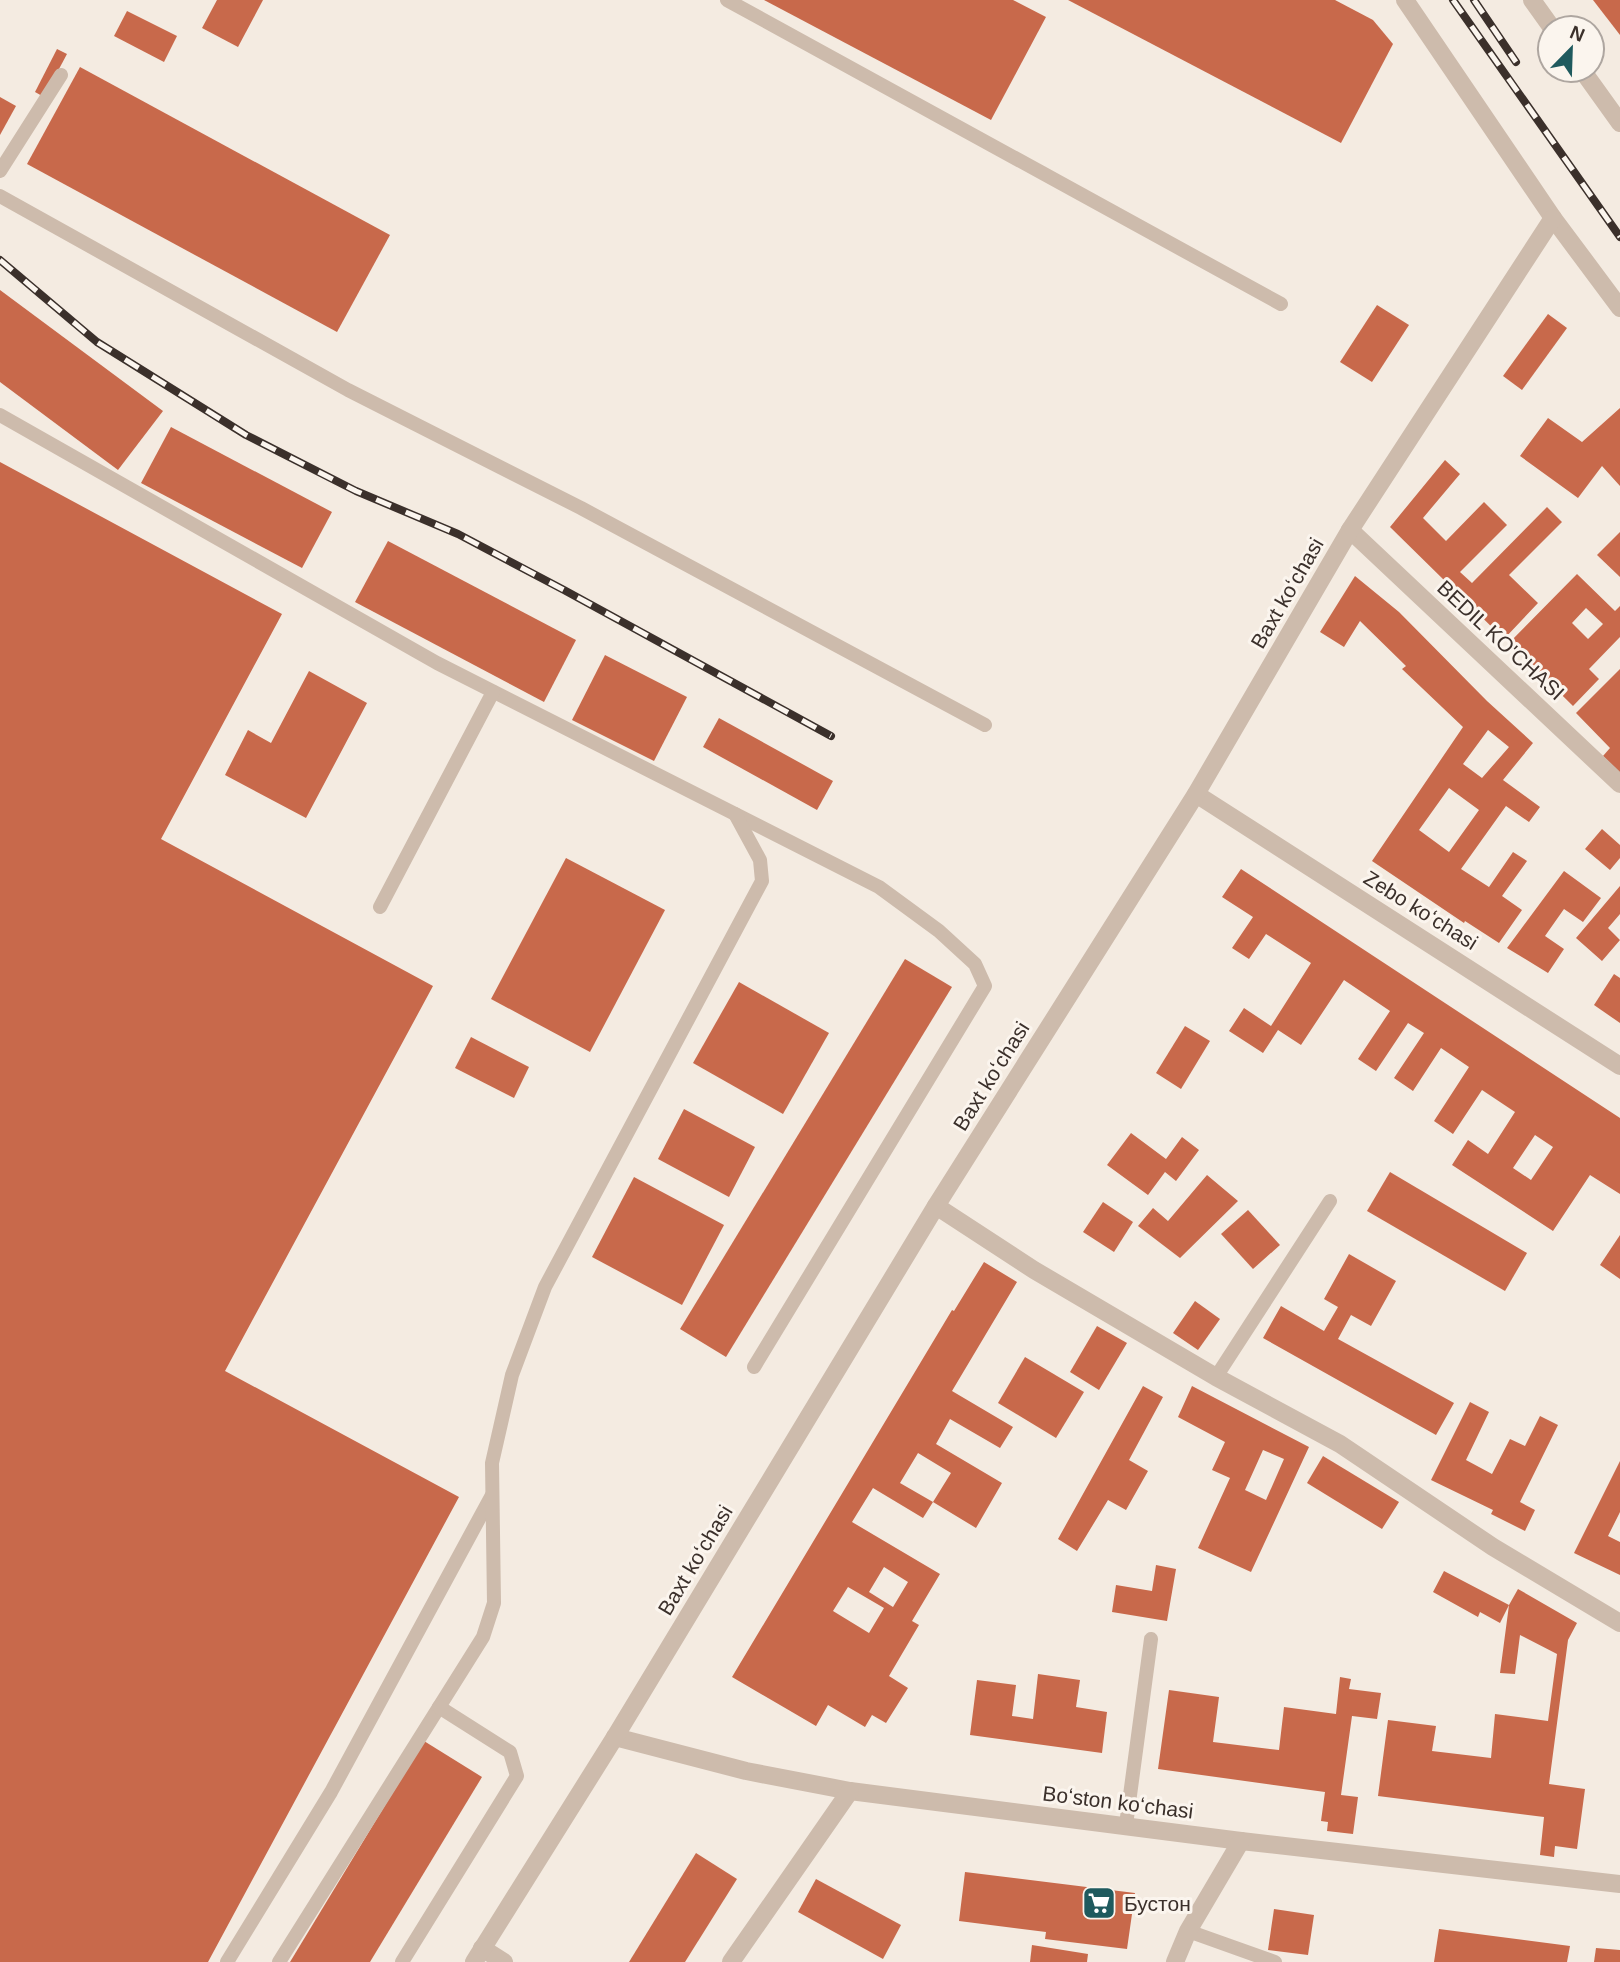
<svg xmlns="http://www.w3.org/2000/svg" width="1620" height="1962" font-family="Helvetica,sans-serif">
<style>
.building{fill:#c8694b;fill-rule:evenodd}
.lines{fill:none;stroke-linecap:round;stroke-linejoin:round}
.service{stroke:#cdbbac;stroke-width:14}
.minor{stroke:#cdbbac;stroke-width:18}
.rail-casing{stroke:#3b302b;stroke-width:8}
.rail{stroke:#fbf5ee;stroke-width:5;stroke-dasharray:16;stroke-linecap:butt}
.labels{text-anchor:middle;dominant-baseline:central;stroke-width:6;stroke-linejoin:round;paint-order:stroke}
.street-label{font-size:21px;fill:#3b302b;stroke:#fbf5ee}
.poi-label{font-size:21px;fill:#3b302b;stroke:#fbf5ee;text-anchor:start}
</style>
<rect width="100%" height="100%" fill="#f4ebe1"/>
<!-- building -->
<g class="building">
<polygon points="217,0 263,0 238,47 202,28"/>
<polygon points="764,0 1013,0 1046,17 991,120"/>
<polygon points="1068,0 1335,0 1373,20 1393,44 1341,143"/>
<polygon points="1593,0 1620,0 1620,35"/>
<polygon points="127,11 177,36 164,62 114,36"/>
<polygon points="57,49 67,54 44,97 35,92"/>
<polygon points="80,67 390,235 337,332 27,164"/>
<polygon points="0,97 16,106 0,135"/>
<polygon points="0,290 163,411 118,470 0,382"/>
<polygon points="1377,305 1409,325 1372,382 1340,362"/>
<polygon points="1548,314 1567,328 1522,390 1503,376"/>
<polygon points="1620,408 1620,486 1602,466 1578,498 1520,456 1548,418 1582,442"/>
<polygon points="171,427 332,512 302,568 141,483"/>
<polygon points="1445,460 1460,474 1423,518 1446,541 1484,502 1507,525 1460,572 1472,583 1547,507 1562,522 1509,575 1538,603 1504,639 1390,527"/>
<polygon points="0,462 282,614 161,839 433,986 225,1371 459,1497 208,1962 0,1962"/>
<polygon points="1620,532 1620,577 1597,555"/>
<polygon points="388,541 576,640 544,702 355,602"/>
<path d="M 1577,574 L 1615,611 L 1620,606 L 1620,637 L 1589,669 L 1599,679 L 1573,706 L 1509,643 ZM 1586,608 L 1603,624 L 1588,639 L 1572,623 Z"/>
<path d="M 1355,576 L 1399,612 L 1487,701 L 1533,743 L 1503,780 L 1540,807 L 1529,822 L 1506,806 L 1461,869 L 1489,887 L 1513,852 L 1527,861 L 1502,896 L 1522,910 L 1499,943 L 1465,921 L 1464,923 L 1372,861 L 1463,727 L 1402,669 L 1406,666 L 1360,621 L 1344,647 L 1320,632 ZM 1488,730 L 1509,747 L 1482,778 L 1463,764 ZM 1449,788 L 1479,810 L 1449,852 L 1419,830 Z"/>
<polygon points="605,655 687,697 654,761 572,720"/>
<polygon points="1620,669 1620,773 1603,756 1610,748 1576,713"/>
<polygon points="309,671 367,703 306,818 225,775 248,730 271,743"/>
<polygon points="719,718 833,781 817,810 703,747"/>
<polygon points="1602,829 1620,845 1620,858 1610,870 1585,849"/>
<polygon points="566,858 665,910 590,1052 491,999"/>
<path d="M 1241,869 L 1620,1118 L 1620,1194 L 1590,1175 L 1553,1231 L 1452,1165 L 1468,1140 L 1488,1154 L 1515,1112 L 1482,1090 L 1453,1134 L 1434,1121 L 1469,1067 L 1441,1048 L 1413,1091 L 1394,1078 L 1424,1033 L 1408,1023 L 1376,1071 L 1358,1059 L 1390,1011 L 1344,980 L 1301,1045 L 1278,1030 L 1263,1053 L 1229,1031 L 1244,1008 L 1271,1026 L 1311,963 L 1266,934 L 1249,959 L 1232,948 L 1253,917 L 1222,897 ZM 1535,1135 L 1553,1147 L 1531,1180 L 1513,1168 Z"/>
<polygon points="1564,871 1601,898 1583,922 1564,909 1545,936 1564,949 1548,973 1507,948"/>
<polygon points="1620,886 1620,914 1608,928 1620,940 1602,961 1576,938"/>
<polygon points="905,959 952,987 726,1357 680,1329"/>
<polygon points="1614,974 1620,978 1620,1023 1594,1005"/>
<polygon points="739,982 829,1033 783,1114 693,1063"/>
<polygon points="1185,1026 1210,1041 1181,1089 1156,1073"/>
<polygon points="471,1037 529,1067 514,1098 455,1068"/>
<polygon points="684,1109 755,1147 729,1197 658,1159"/>
<polygon points="1131,1133 1166,1159 1182,1137 1199,1150 1176,1181 1165,1172 1148,1195 1107,1165"/>
<polygon points="1390,1172 1527,1253 1505,1291 1367,1211"/>
<polygon points="1207,1175 1238,1201 1180,1258 1138,1226 1153,1208 1168,1221"/>
<polygon points="634,1177 724,1225 682,1305 592,1257"/>
<polygon points="1103,1202 1133,1222 1114,1252 1083,1232"/>
<polygon points="1248,1210 1280,1245 1253,1269 1221,1234"/>
<polygon points="1620,1235 1620,1279 1600,1265"/>
<polygon points="1349,1254 1396,1281 1371,1326 1351,1315 1338,1339 1454,1403 1436,1435 1263,1338 1281,1306 1324,1331 1338,1307 1324,1299"/>
<path d="M 984,1262 L 1017,1282 L 952,1391 L 1013,1427 L 1000,1448 L 950,1419 L 936,1444 L 1002,1483 L 976,1528 L 933,1502 L 951,1473 L 918,1453 L 900,1483 L 933,1502 L 923,1518 L 873,1488 L 852,1522 L 940,1574 L 912,1621 L 919,1625 L 889,1676 L 908,1688 L 886,1723 L 872,1715 L 865,1727 L 828,1705 L 816,1726 L 732,1677 L 952,1310 L 954,1311 ZM 884,1567 L 908,1582 L 893,1607 L 869,1592 ZM 848,1587 L 884,1608 L 869,1633 L 833,1611 Z"/>
<polygon points="1195,1301 1220,1319 1198,1350 1173,1333"/>
<polygon points="1097,1326 1127,1343 1099,1390 1070,1372"/>
<polygon points="1025,1357 1084,1392 1056,1438 998,1403"/>
<polygon points="1143,1386 1163,1397 1129,1460 1148,1471 1126,1510 1108,1500 1077,1551 1058,1539"/>
<path d="M 1192,1386 L 1309,1447 L 1251,1572 L 1198,1548 L 1230,1478 L 1212,1470 L 1225,1442 L 1178,1417 ZM 1263,1450 L 1284,1459 L 1266,1500 L 1245,1490 Z"/>
<polygon points="1470,1402 1489,1412 1466,1460 1492,1474 1510,1439 1525,1446 1540,1416 1558,1425 1520,1502 1535,1510 1525,1531 1491,1514 1493,1510 1431,1480"/>
<polygon points="1323,1456 1399,1502 1382,1529 1307,1483"/>
<polygon points="1620,1461 1620,1512 1608,1536 1620,1542 1620,1575 1574,1553"/>
<polygon points="1156,1565 1176,1569 1167,1621 1112,1612 1116,1585 1152,1591"/>
<polygon points="1444,1571 1509,1605 1518,1589 1577,1623 1568,1640 1549,1784 1585,1789 1577,1849 1555,1846 1554,1857 1540,1855 1544,1817 1378,1796 1388,1720 1436,1726 1432,1751 1491,1758 1495,1714 1548,1721 1557,1654 1520,1635 1515,1674 1500,1673 1509,1605 1500,1623 1480,1612 1478,1617 1433,1592"/>
<polygon points="1038,1674 1080,1680 1076,1707 1107,1712 1102,1753 970,1735 977,1680 1016,1685 1012,1716 1033,1719"/>
<polygon points="1340,1677 1351,1679 1349,1689 1381,1693 1377,1719 1352,1716 1341,1795 1358,1797 1353,1834 1327,1831 1328,1822 1321,1821 1325,1792 1158,1769 1169,1690 1219,1697 1213,1742 1279,1750 1284,1707 1336,1714"/>
<polygon points="424,1741 482,1777 370,1962 290,1962"/>
<polygon points="696,1853 737,1879 685,1962 629,1962"/>
<polygon points="965,1872 1135,1893 1127,1949 1045,1939 1046,1932 959,1921"/>
<polygon points="816,1879 901,1925 883,1959 798,1912"/>
<polygon points="1274,1909 1314,1915 1308,1955 1268,1950"/>
<polygon points="1439,1929 1570,1946 1567,1962 1434,1962"/>
<polygon points="1032,1945 1088,1954 1087,1962 1030,1962"/>
<polygon points="1596,1948 1620,1950 1620,1962 1594,1962"/>
</g>
<g class="lines">
<!-- service -->
<g class="service">
<polyline points="727,0 1281,304"/>
<polyline points="0,171 61,75"/>
<polyline points="0,196 348,390 581,508 985,725"/>
<polyline points="0,415 437,663 879,887 939,931 975,964 985,986 754,1367"/>
<polyline points="380,907 493,692"/>
<polyline points="1216,1377 1330,1201"/>
<polyline points="1126,1825 1151,1639"/>
<polyline points="1188,1931 1275,1962"/>
<polyline points="227,1962 331,1792 492,1495"/>
<polyline points="279,1962 483,1637 494,1603 492,1463 512,1375 545,1287 762,881 760,860 735,814"/>
<polyline points="402,1962 517,1776 510,1752 439,1707"/>
</g>
<!-- minor -->
<g class="minor">
<polyline points="1405,0 1553,218 1620,308"/>
<polyline points="1532,0 1552,28"/>
<polyline points="1582,70 1620,123"/>
<polyline points="1350,530 1620,784"/>
<polyline points="1196,794 1620,1066"/>
<polyline points="936,1206 1034,1270 1216,1377 1340,1444 1493,1547 1620,1623"/>
<polyline points="615,1737 746,1771 850,1791 1241,1841 1620,1884"/>
<polyline points="482,1948 504,1962"/>
<polyline points="474,1962 615,1737 936,1206 1196,794 1350,530 1553,218"/>
<polyline points="731,1962 850,1791"/>
<polyline points="1175,1962 1188,1931 1241,1841"/>
</g>
<defs>
<g id="rail">
<polyline points="1453,0 1620,237"/>
<polyline points="1474,0 1516,62"/>
<polyline points="0,260 97,342 246,435 356,491 458,534 564,590 831,736"/>
</g>
</defs>
<!-- rail casing -->
<use href="#rail" class="rail-casing"/>
<!-- rail -->
<use href="#rail" class="rail"/>
</g>
<!-- icons -->
<defs>
<symbol id="supermarket-square" viewBox="-11 -11 22 22"><rect x="-9" y="-9" width="18" height="18" rx="4" fill="#1f5a5e" stroke="#fbf5ee"/><path d="M-6-5.5h2.5l.6 2H6L4.5 2H-2.5L-4.4-4H-6ZM-1.5 3.2a1.3 1.3 0 1 0 .1 0ZM3 3.2a1.3 1.3 0 1 0 .1 0Z" fill="#fff"/></symbol>
</defs>
<g fill-rule="evenodd">
<use href="#supermarket-square" x="1080" y="1884" width="38" height="38"/>
</g>
<g class="labels">
<!-- street labels -->
<g class="street-label">
<text transform="translate(1287 593) rotate(-60)">Baxt koʻchasi</text>
<text transform="translate(1501 640) rotate(43)">BEDIL KO'CHASI</text>
<text transform="translate(1421 910) rotate(32)">Zebo koʻchasi</text>
<text transform="translate(991 1076) rotate(-58)">Baxt koʻchasi</text>
<text transform="translate(695 1560) rotate(-59)">Baxt koʻchasi</text>
<text transform="translate(1118 1802) rotate(7)">Boʻston koʻchasi</text>
</g>
<!-- poi labels -->
<g class="poi-label">
<text x="1124" y="1903">Бустон</text>
</g>
</g>
<!-- north arrow -->
<g transform="translate(1571 49) rotate(23)"><circle r="33" fill="#fbf5ee" stroke="#aea6a0" stroke-width="2"/>
<path d="M0-5L12 26L0 18L-12 26Z" fill="#1f5a5e"/>
<text y="-10" font-size="19" font-weight="bold" text-anchor="middle" fill="#3b302b">N</text>
</g>
</svg>
